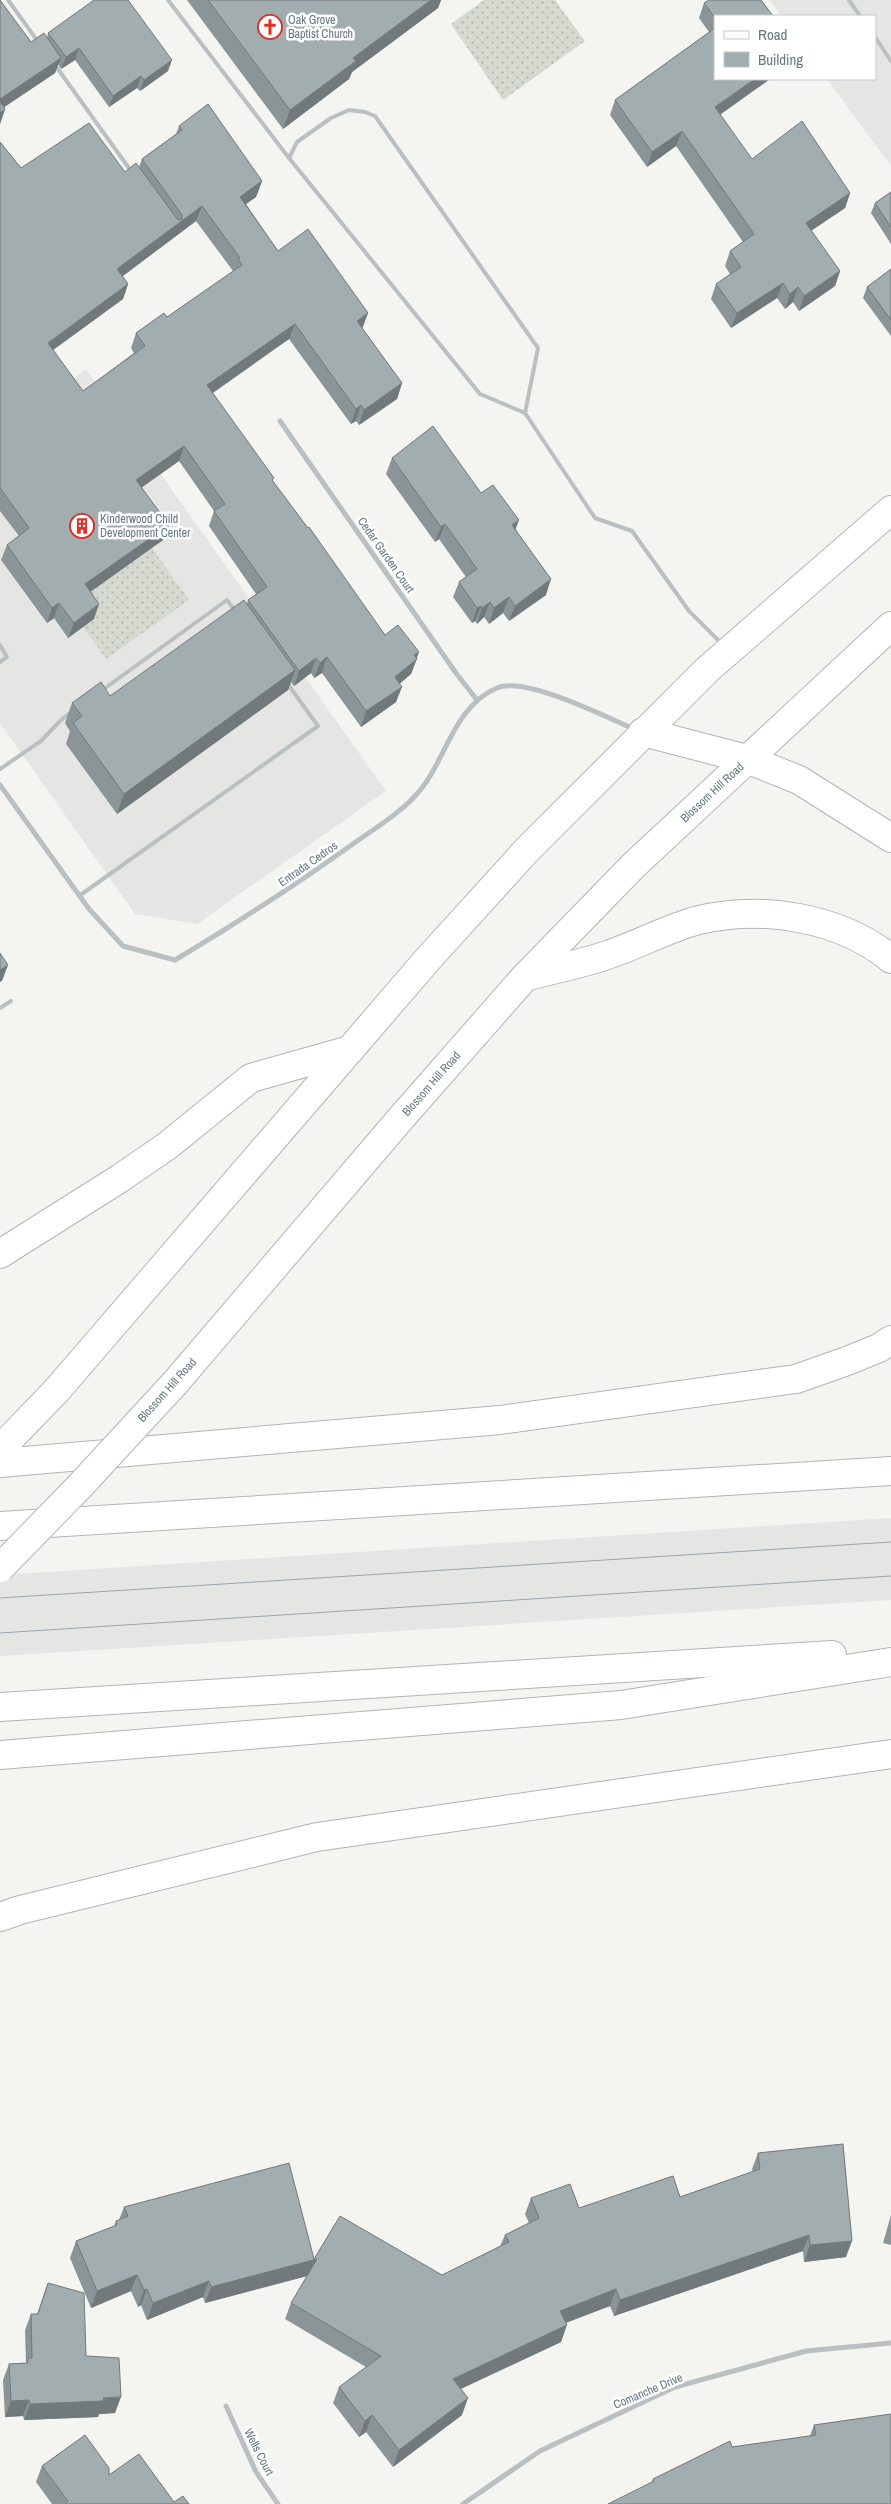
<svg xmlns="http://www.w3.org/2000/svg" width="891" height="2504" font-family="'Archivo Narrow',sans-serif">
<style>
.built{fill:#e5e5e4}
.grass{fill:url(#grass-dots)}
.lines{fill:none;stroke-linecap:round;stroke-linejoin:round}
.secondary-casing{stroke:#afb6b9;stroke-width:30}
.highway-casing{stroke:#b0b5b7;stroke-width:30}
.lane{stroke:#bac0c2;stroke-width:4}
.street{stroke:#bac0c2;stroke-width:5}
.secondary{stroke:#fff;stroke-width:28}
.highway{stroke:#fff;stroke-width:28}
.tram{stroke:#9ca5a8;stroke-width:1}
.secondary-bridge-casing{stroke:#afb6b9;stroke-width:30;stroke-linecap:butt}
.secondary-bridge{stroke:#fff;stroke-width:28}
.wall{fill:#8b9597;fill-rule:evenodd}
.shaded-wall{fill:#71797b}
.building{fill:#a2adb0;stroke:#71797b;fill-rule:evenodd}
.labels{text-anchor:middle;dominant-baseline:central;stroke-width:5;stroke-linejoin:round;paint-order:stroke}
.poi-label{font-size:12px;fill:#647980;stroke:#fff;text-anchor:start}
.street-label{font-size:12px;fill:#647980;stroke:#fff}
</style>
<defs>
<pattern id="grass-dots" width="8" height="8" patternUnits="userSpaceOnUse" patternTransform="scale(1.25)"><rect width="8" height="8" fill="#d5d9d0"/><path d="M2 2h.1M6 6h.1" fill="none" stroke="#b0b5ae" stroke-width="1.8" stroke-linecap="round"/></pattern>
</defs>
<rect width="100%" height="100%" fill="#f4f4f0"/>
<!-- built -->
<g class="built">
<polygon points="770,0 891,0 891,166 827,79 875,79 875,16 781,16"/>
<polygon points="86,369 386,791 197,924 135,914 0,723 0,432"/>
<polygon points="891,1518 891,1600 0,1656 0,1575"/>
</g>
<!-- grass -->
<g class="grass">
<polygon points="484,0 555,0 585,41 503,100 451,24"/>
<polygon points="152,548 189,600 106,659 83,627 94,620 79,600"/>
</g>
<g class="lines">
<defs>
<g id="secondary">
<path id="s1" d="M 175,1383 L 402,1117 L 525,977 L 634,865 L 891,626"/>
<polyline points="0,1449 57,1390 428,959 527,850 708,669 891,510"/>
</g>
<g id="highway">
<polyline points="643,732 747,759 799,780 891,838"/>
<path d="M 525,977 C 553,969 583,964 610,954 C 640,944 668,928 699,920 C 762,905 840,917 891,959"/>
<polyline points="0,1254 119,1179 167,1146 251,1078 350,1050"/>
<polyline points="0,1463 500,1420 796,1379 847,1361 879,1348 891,1340"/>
<polyline points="0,1526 891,1471"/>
<polyline points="0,1707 832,1655"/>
<polyline points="0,1755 621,1705 891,1662"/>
<polyline points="0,1917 20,1910 317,1837 891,1754"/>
</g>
</defs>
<!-- secondary casing -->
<use href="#secondary" class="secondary-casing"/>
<!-- highway casing -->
<use href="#highway" class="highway-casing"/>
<!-- lane -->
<g class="lane">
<polyline points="8,0 39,43"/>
<polyline points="168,0 289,158"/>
<polyline points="849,0 860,16"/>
<polyline points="875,37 891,61"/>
<polyline points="55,65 131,171"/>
<polyline points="525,413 538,348 375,116 365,112 349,110 331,118 297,142 289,158 480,394 525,413 595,518 632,531 689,611 721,643"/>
<polyline points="0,645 7,657 0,662"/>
<polyline points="101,691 227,600 235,611"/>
<polyline points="0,769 41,741 60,721 71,712"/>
<polyline points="79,896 318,726 287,683"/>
<polyline points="0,1008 11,1001"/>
</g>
<!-- street -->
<g class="street">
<polyline points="280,421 456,673 477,700"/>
<path d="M 0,785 L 89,909 L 123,946 L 175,960 C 235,924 293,887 350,846 C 372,830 398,815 416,795 C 446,763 452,707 497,688 C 525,676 606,717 636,730"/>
<polyline points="226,2406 256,2472 278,2504"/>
<polyline points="463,2504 540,2451 675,2387 806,2351 891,2343"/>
</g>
<!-- secondary -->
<use href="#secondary" class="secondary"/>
<!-- highway -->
<use href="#highway" class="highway"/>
<!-- tram -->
<g class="tram">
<polyline points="0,1598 891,1542"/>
<polyline points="0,1633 891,1576"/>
</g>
<defs>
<polyline id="secondary-bridge" points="0,1568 79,1487 175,1383"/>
</defs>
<!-- secondary-bridge casing -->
<use href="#secondary-bridge" class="secondary-bridge-casing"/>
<!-- secondary-bridge -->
<use href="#secondary-bridge" class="secondary-bridge"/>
</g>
<!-- wall -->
<g class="wall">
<polygon points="0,0 31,42 47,38 48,33 168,71 140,91 137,88 109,107 75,60 61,69 58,64 55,73 4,107 5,109 0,124"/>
<polygon points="187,0 441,0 438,8 352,72 349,79 283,129"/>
<polygon points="704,3 715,16 715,79 770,79 720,115 752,159 850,193 845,208 811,231 840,271 835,286 799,311 793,302 785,309 777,298 731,328 711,299 716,284 730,274 725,266 730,251 743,242 676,146 647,167 610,115 615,100 709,32 699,18"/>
<path d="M 179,126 L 262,181 L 256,197 L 246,204 L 278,251 L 368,313 L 362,328 L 402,383 L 397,399 L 359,425 L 356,421 L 351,424 L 289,339 L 213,393 L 273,481 L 385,635 L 417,659 L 411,674 L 399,684 L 396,702 L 361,727 L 322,673 L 314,678 L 311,673 L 294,686 L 291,682 L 288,690 L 117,814 L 66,744 L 70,731 L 65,723 L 72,703 L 110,696 L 247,604 L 248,600 L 256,594 L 209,526 L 214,511 L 179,461 L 142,487 L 163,540 L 90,592 L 94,619 L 68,638 L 54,618 L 47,623 L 1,560 L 7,545 L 19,536 L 0,511 L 0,142 L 21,168 L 125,172 L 139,167 L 142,159 L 176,134 ZM 196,221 L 233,271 L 167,317 L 136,333 L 131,348 L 134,353 L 83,391 L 53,350 L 123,299 L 128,284 L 123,276 Z"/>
<polygon points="891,192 891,244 871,213 875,203"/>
<polygon points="891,269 891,336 863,298 867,287"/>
<polygon points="392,458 481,493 516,529 546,595 509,621 503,613 489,624 484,617 477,624 475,621 472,623 453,597 459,582 466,577 439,539 435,542 386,474"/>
<polygon points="758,2153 846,2257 804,2262 803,2251 614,2316 610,2306 566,2323 561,2342 461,2389 462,2415 393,2467 366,2432 359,2437 333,2403 339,2387 366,2367 285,2319 291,2303 307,2276 205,2303 203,2297 147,2320 141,2305 138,2307 131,2291 91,2308 70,2258 76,2241 114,2226 116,2221 119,2220 124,2207 314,2259 442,2275 500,2246 505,2235 529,2223 525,2214 531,2198 579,2208 680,2197 753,2172 752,2169"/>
<polygon points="891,2215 891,2245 883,2243"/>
<polygon points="48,2283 86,2356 115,2413 99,2414 98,2417 24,2420 23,2416 5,2417 3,2380 9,2364 26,2363 25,2330 31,2314 37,2314"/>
<polygon points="891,2414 651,2483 653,2479 732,2447 810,2436 814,2425"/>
<polygon points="42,2466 109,2475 174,2502 189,2504 52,2504 36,2482"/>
</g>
<!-- shaded-wall -->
<g class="shaded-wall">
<polygon points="431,0 441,0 438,8 352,72 349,79 283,129 290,110 353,58"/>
<polygon points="79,48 75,60 61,69 66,57"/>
<polygon points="61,58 55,73 0,110 0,99"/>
<polygon points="172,60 168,71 140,91 144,80"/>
<polygon points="141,76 137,88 109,107 113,96"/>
<polygon points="755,79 770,79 709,122 715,107"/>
<polygon points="5,109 0,124 0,113"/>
<polygon points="682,131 676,146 647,167 652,152"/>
<polygon points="262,181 256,197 235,212 240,197"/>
<polygon points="850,193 845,208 800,238 806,223"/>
<polygon points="202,206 196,221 112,284 117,269"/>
<polygon points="840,271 835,286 799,311 804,296"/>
<polygon points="783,283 777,298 731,328 737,313"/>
<polygon points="128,284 123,299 42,358 48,343"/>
<polygon points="798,287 793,302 785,309 790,294"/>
<polygon points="368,313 362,329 357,321"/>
<polygon points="295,324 289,339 202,400 207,385"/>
<polygon points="402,383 397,399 359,425 364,410"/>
<polygon points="361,405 356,421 351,424 356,409"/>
<polygon points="184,446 179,461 131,495 136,480"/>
<polygon points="519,520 513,536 512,525"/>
<polygon points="445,524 439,539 435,542 441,527"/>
<polygon points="169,525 163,540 79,600 85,584"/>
<polygon points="551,579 546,595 509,621 515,606"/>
<polygon points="509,597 503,613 489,624 494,608"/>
<polygon points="490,602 484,617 477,624 482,608"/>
<polygon points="59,603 54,618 47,623 52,608"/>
<polygon points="99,604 94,619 68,638 74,623"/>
<polygon points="481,606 475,621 472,623 477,608"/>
<polygon points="419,652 411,674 389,693 395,677 414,655"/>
<polygon points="327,657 322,673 314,678 320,663"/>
<polygon points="316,658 311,673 294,686 299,671"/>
<polygon points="295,670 288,690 117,814 124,794"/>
<polygon points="402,687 396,702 361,727 366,711"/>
<polygon points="8,965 2,981 0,982 0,970"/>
<polygon points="809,2235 803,2251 614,2316 620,2300"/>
<polygon points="852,2241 846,2257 804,2262 810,2245"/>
<polygon points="317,2259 311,2275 205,2303 211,2287"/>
<polygon points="137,2275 131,2291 91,2308 97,2291"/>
<polygon points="209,2281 203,2297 147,2320 153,2303"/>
<polygon points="147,2289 141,2305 138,2307 144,2290"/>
<polygon points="616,2289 610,2306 554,2327 560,2311"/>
<polygon points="567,2325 561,2342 447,2395 453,2379"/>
<polygon points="121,2397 115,2413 99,2414 98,2417 24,2420 30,2404"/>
<polygon points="468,2398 462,2415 393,2467 399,2450"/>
<polygon points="29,2400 23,2416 5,2417 11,2401"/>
<polygon points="372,2415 366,2432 359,2437 365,2421"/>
</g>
<!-- building -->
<g class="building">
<polygon points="0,0 31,42 44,33 61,58 0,99"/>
<polygon points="94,0 128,0 172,60 144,80 141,76 113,96 79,48 66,57 48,33"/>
<polygon points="208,0 431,0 353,58 356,61 290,110"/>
<polygon points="709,0 761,0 773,16 715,16 715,18 704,3"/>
<polygon points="715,28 715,79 755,79 715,107 752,159 802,121 850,193 806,223 840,271 804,296 798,287 790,294 783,283 737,313 716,284 741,267 730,251 754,234 682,131 652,152 615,100"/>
<polygon points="0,101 5,109 0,113"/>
<path d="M 208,104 L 262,181 L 240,197 L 278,251 L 308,229 L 368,313 L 357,321 L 402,383 L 364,410 L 361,405 L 356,409 L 295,324 L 207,385 L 274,478 L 272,480 L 308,528 L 309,527 L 385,635 L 398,625 L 419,652 L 414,655 L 417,659 L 395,677 L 402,687 L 366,711 L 327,657 L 320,663 L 316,658 L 299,671 L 248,600 L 267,587 L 214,511 L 225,504 L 184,446 L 136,480 L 169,525 L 85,584 L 99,604 L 74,623 L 59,603 L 52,608 L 7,545 L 29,528 L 0,488 L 0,142 L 21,168 L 89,123 L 125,172 L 136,163 L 178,220 L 182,219 L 182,215 L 142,159 L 182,130 L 179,126 ZM 202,206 L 240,258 L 238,259 L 242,265 L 167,317 L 164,313 L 136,333 L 145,346 L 83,391 L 48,343 L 128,284 L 117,269 Z"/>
<polygon points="891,192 891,227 875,203"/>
<polygon points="891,269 891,320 867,287"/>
<polygon points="433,426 481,493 493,485 519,520 512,525 551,579 515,606 509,597 494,608 490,602 482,608 481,606 477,608 459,582 477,569 445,524 441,527 392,458"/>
<polygon points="244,600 295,670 124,794 73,723 82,716 72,703 101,682 110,696"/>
<polygon points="0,953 8,965 0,970"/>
<polygon points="843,2144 852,2241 810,2245 809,2235 620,2300 616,2289 560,2311 567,2325 453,2379 468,2398 399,2450 372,2415 365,2421 339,2387 381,2356 291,2303 317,2259 211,2287 209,2281 153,2303 147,2289 144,2290 137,2275 97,2291 76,2241 117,2225 116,2221 128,2216 124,2207 289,2163 314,2259 340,2216 442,2275 509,2242 505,2235 539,2218 531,2198 570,2184 579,2208 673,2176 680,2197 760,2169 758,2153"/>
<polygon points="48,2283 84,2293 86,2356 119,2358 121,2397 103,2398 104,2401 30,2404 29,2400 11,2401 9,2364 28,2363 28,2358 32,2358 31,2314 38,2314"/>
<polygon points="891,2414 891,2504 608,2504 654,2481 653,2479 730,2441 732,2447 816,2435 814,2425"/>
<polygon points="85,2435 109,2468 109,2475 139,2454 174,2502 183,2496 189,2504 65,2504 68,2501 42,2466"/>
</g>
<!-- icons -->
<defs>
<symbol id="church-ring" viewBox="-11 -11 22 22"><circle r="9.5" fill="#fff" stroke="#dc3029" stroke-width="1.5"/><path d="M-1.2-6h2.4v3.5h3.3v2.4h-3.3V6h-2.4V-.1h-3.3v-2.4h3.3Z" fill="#dc3029"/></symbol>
<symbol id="building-ring" viewBox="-11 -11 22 22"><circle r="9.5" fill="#fff" stroke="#dc3029" stroke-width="1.5"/><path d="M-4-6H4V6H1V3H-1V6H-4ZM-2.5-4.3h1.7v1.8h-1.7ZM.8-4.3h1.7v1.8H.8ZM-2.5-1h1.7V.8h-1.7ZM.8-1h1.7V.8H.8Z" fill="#dc3029"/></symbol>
</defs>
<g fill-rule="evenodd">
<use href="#church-ring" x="256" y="13" width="28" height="28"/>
<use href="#building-ring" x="68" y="512" width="28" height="28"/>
</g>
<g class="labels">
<!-- poi labels -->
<g class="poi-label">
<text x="288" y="20">Oak Grove<tspan x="288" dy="14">Baptist Church</tspan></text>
<text x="100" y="519">Kinderwood Child<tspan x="100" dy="14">Development Center</tspan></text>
</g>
<!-- street labels -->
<g class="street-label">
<text transform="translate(386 555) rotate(55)">Cedar Garden Court</text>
<text stroke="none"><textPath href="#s1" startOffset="799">Blossom Hill Road</textPath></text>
<text transform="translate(308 864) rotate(-35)">Entrada Cedros</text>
<text stroke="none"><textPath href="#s1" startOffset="394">Blossom Hill Road</textPath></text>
<text transform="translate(167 1390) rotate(-48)">Blossom Hill Road</text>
<text transform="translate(648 2391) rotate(-23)">Comanche Drive</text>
<text transform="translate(259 2452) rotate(63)">Wells Court</text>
</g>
</g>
<!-- legend -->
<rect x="714" y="15" width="162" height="65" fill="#ffffff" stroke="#c1c9cc"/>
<rect x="724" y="31" width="25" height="8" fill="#ffffff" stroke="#c1c9cc"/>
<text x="758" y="40" font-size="15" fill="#647980">Road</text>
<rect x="724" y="52" width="25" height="15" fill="#a2adb0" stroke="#c1c9cc"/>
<text x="758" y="65" font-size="15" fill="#647980">Building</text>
</svg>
